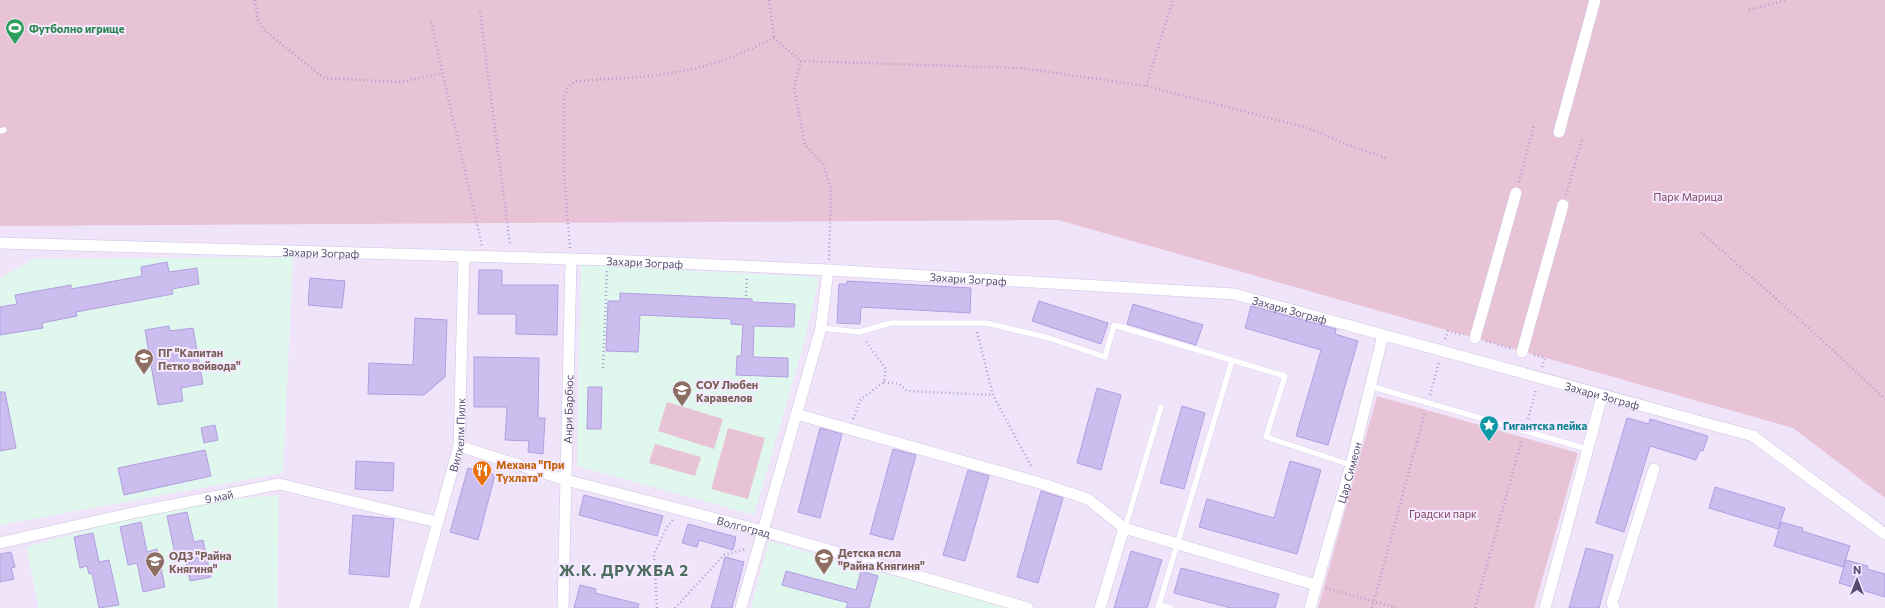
<svg xmlns="http://www.w3.org/2000/svg" width="1885" height="608" font-family="Commissioner,sans-serif">
<style>
.education{fill:#e0f7ed}
.green{fill:#e8c3d5}
.building{fill:#ccbdef;stroke:#b19ee1}
.lines{fill:none;stroke-linecap:round;stroke-linejoin:round}
.lane-casing{stroke:#cec3e1;stroke-width:6}
.street-casing{stroke:#cec3e1;stroke-width:12}
.path{stroke:#afa0d3;stroke-width:2.5;stroke-dasharray:1 3;stroke-linecap:butt}
.lane{stroke:#fff;stroke-width:5.5}
.street{stroke:#fff;stroke-width:11}
.labels{text-anchor:middle;dominant-baseline:central;stroke-width:4;stroke-linejoin:round;paint-order:stroke}
.leisure-label{font-size:11px;font-weight:bold;fill:#27864d;stroke:#f4e9fe;text-anchor:start}
.park-label{font-size:11px;fill:#82495f;stroke:#f4e9fe}
.street-label{font-size:11px;fill:#554b72;stroke:#f4e9fe}
.education-label{font-size:11px;font-weight:bold;fill:#785e54;stroke:#f4e9fe;text-anchor:start}
.culture-label{font-size:11px;font-weight:bold;fill:#0d838f;stroke:#f4e9fe;text-anchor:start}
.food-label{font-size:11px;font-weight:bold;fill:#c56008;stroke:#f4e9fe;text-anchor:start}
.district-label{font-size:15px;font-weight:bold;letter-spacing:1px;fill:#4d6d5f;stroke:#f4e9fe}
</style>
<rect width="100%" height="100%" fill="#f0e4fb"/>
<!-- education -->
<g class="education">
<polygon points="293,257 283,473 0,525 0,278 34,259"/>
<polygon points="581,265 817,277 818,284 803,347 754,515 577,466"/>
<polygon points="279,495 277,608 39,608 26,547 134,517 210,501"/>
<polygon points="769,541 1007,608 751,608"/>
</g>
<!-- green -->
<g class="green">
<polygon points="0,0 1885,0 1885,498 1793,428 1058,220 0,226"/>
<polygon points="1377,396 1578,453 1534,608 1318,608"/>
<polygon points="667,402 723,419 714,449 658,431"/>
<polygon points="728,428 765,438 748,499 711,489"/>
<polygon points="655,444 701,457 695,476 649,463"/>
</g>
<!-- building -->
<g class="building">
<polygon points="167,262 169,272 197,268 199,284 172,289 173,294 76,312 77,316 42,323 43,328 0,335 0,307 17,304 15,295 71,285 71,289 142,276 141,267"/>
<polygon points="479,270 502,270 502,285 558,285 557,335 516,334 516,314 478,314"/>
<polygon points="310,278 345,281 342,308 308,305"/>
<polygon points="847,281 971,288 970,313 861,307 860,324 837,323 839,284 847,284"/>
<polygon points="620,293 752,299 752,302 795,304 794,327 754,326 753,357 788,358 788,377 736,375 737,356 741,356 743,325 731,324 731,319 640,315 638,352 606,351 608,301 620,301"/>
<polygon points="1039,301 1108,323 1101,344 1032,321"/>
<polygon points="1133,304 1203,325 1196,345 1127,324"/>
<polygon points="1251,306 1336,329 1335,334 1358,341 1328,445 1296,436 1321,350 1245,328"/>
<polygon points="415,318 447,320 445,377 424,395 368,394 369,363 413,365"/>
<polygon points="169,326 170,331 193,328 203,384 181,388 183,401 158,405 145,330"/>
<polygon points="474,357 539,358 538,418 545,418 543,454 528,452 529,441 505,440 507,407 474,407"/>
<polygon points="588,387 602,387 601,429 587,429"/>
<polygon points="1097,388 1121,395 1101,470 1077,463"/>
<polygon points="0,392 5,392 16,448 0,451"/>
<polygon points="1182,406 1205,413 1184,489 1160,483"/>
<polygon points="1627,418 1649,424 1650,419 1708,436 1703,451 1700,450 1696,460 1650,446 1624,532 1596,523"/>
<polygon points="215,425 218,440 204,443 201,428"/>
<polygon points="820,428 842,434 820,518 798,512"/>
<polygon points="893,449 916,455 893,540 870,534"/>
<polygon points="205,450 211,476 124,495 118,468"/>
<polygon points="356,461 394,463 393,491 355,489"/>
<polygon points="1290,461 1321,470 1297,554 1199,527 1207,499 1274,518"/>
<polygon points="468,468 495,475 478,540 450,532"/>
<polygon points="968,470 989,476 965,561 943,555"/>
<polygon points="1715,487 1785,508 1778,529 1709,508"/>
<polygon points="1041,491 1063,498 1038,583 1017,577"/>
<polygon points="584,495 663,516 657,536 579,515"/>
<polygon points="187,512 194,542 203,540 211,577 190,581 184,552 175,554 167,516"/>
<polygon points="353,515 394,519 389,577 349,574"/>
<polygon points="141,522 147,552 157,549 165,587 143,592 137,563 128,565 120,527"/>
<polygon points="1781,522 1803,528 1802,531 1850,546 1843,567 1774,546"/>
<polygon points="688,524 736,537 733,550 699,540 697,547 682,543"/>
<polygon points="93,533 99,562 109,560 119,605 99,608 92,573 89,574 87,566 80,568 74,537"/>
<polygon points="1586,548 1613,555 1599,608 1569,608"/>
<polygon points="1131,551 1162,560 1147,608 1114,608"/>
<polygon points="11,552 15,567 11,568 14,579 0,582 0,554"/>
<polygon points="725,557 744,562 732,608 711,608"/>
<polygon points="1846,560 1868,566 1867,569 1885,574 1885,597 1839,583"/>
<polygon points="1181,568 1279,594 1275,608 1231,608 1174,593"/>
<polygon points="786,571 856,590 861,571 878,576 869,608 846,608 848,603 782,585"/>
<polygon points="580,585 596,589 595,593 639,604 638,608 574,608"/>
</g>
<g class="lines">
<defs>
<g id="lane">
<polyline points="0,131 4,130"/>
<polyline points="821,328 859,332 891,323 986,323 1049,338 1105,357 1114,325 1285,376 1266,437 1351,465"/>
<polyline points="1370,386 1587,449"/>
<polyline points="1125,528 1161,407"/>
<polyline points="1159,605 1171,608"/>
<polyline points="1158,608 1232,361"/>
</g>
<g id="street">
<polyline points="1559,132 1595,0"/>
<path id="s1" d="M 0,243 L 608,260 L 828,270 L 1234,294 L 1753,436 L 1885,534"/>
<polyline points="1475,338 1516,193"/>
<polyline points="1522,352 1563,205"/>
<polyline points="796,414 1040,483 1088,499 1124,528 1316,585"/>
<path id="s2" d="M 459,446 L 566,480 L 763,531 L 1028,608"/>
<path id="s3" d="M 0,543 L 137,512 L 279,484 L 437,522"/>
<path id="s4" d="M 414,608 L 459,446 L 464,256"/>
<path id="s5" d="M 563,608 L 571,259"/>
<polyline points="741,608 821,328 828,270"/>
<polyline points="1100,608 1124,528"/>
<path id="s6" d="M 1310,608 L 1351,465 L 1383,335"/>
<polyline points="1545,608 1602,396"/>
<polyline points="1614,608 1612,603 1654,469"/>
</g>
</defs>
<!-- lane casing -->
<use href="#lane" class="lane-casing"/>
<!-- street casing -->
<use href="#street" class="street-casing"/>
<!-- path -->
<g class="path">
<polyline points="255,0 258,20 264,30 324,78 401,82 442,73"/>
<polyline points="769,0 774,38"/>
<polyline points="1749,10 1787,0"/>
<polyline points="480,12 510,245"/>
<polyline points="431,22 482,246"/>
<polyline points="801,61 794,87 805,145 823,164 831,189 829,260"/>
<polyline points="1146,86 1173,0"/>
<polyline points="1519,182 1534,125"/>
<polyline points="1566,195 1582,139"/>
<polyline points="1701,232 1809,328 1885,399"/>
<path d="M 570,248 L 564,175 L 564,97 L 568,87 L 576,81 C 624,78 672,77 718,62 C 737,56 756,46 774,38 L 801,61 L 1020,68 L 1146,86 L 1308,128 L 1348,145 L 1386,158"/>
<polyline points="746,296 747,276"/>
<polyline points="977,332 993,395 1032,468"/>
<polyline points="1445,339 1448,331 1463,335"/>
<polyline points="1486,341 1512,349"/>
<polyline points="1534,355 1545,358 1542,367"/>
<polyline points="603,368 607,271"/>
<polyline points="884,382 899,384 907,391 993,395"/>
<polyline points="1430,395 1439,362"/>
<polyline points="853,419 861,399 884,382 886,369 865,340"/>
<polyline points="1527,423 1536,389"/>
<polyline points="1326,588 1397,608"/>
<polyline points="657,608 654,554 667,527 673,520"/>
<polyline points="675,608 724,555 746,549"/>
<polyline points="1372,608 1425,412"/>
<polyline points="1475,608 1522,439"/>
</g>
<!-- lane -->
<use href="#lane" class="lane"/>
<!-- street -->
<use href="#street" class="street"/>
</g>
<!-- icons -->
<defs>
<symbol id="stadium-pin" viewBox="-11 -11 22 30"><path d="M0 17L-7.5 6A9.5 9.5 0 1 1 7.5 6Z" fill="#2e9e5b" stroke="#f4e9fe"/><path d="M0-5a6.5 5 0 1 0 0 10a6.5 5 0 1 0 0-10ZM-3.5-1.8h7v3.6h-7Z" fill="#fff"/></symbol>
<symbol id="school-pin" viewBox="-11 -11 22 30"><path d="M0 17L-7.5 6A9.5 9.5 0 1 1 7.5 6Z" fill="#8d6e63" stroke="#f4e9fe"/><path d="M0-5L7-2L0 1L-7-2ZM-4 1L0 2.5L4 1V4Q0 6-4 4Z" fill="#fff"/></symbol>
<symbol id="sight-pin" viewBox="-11 -11 22 30"><path d="M0 17L-7.5 6A9.5 9.5 0 1 1 7.5 6Z" fill="#0f9aa8" stroke="#f4e9fe"/><path d="M0-6L1.8-2.2L6-1.7L2.9 1.2L3.7 5.4L0 3.3L-3.7 5.4L-2.9 1.2L-6-1.7L-1.8-2.2Z" fill="#fff"/></symbol>
<symbol id="restaurant-pin" viewBox="-11 -11 22 30"><path d="M0 17L-7.5 6A9.5 9.5 0 1 1 7.5 6Z" fill="#e8710a" stroke="#f4e9fe"/><path d="M-5-6h1v4h1v-4h1v4h1v-4h1v5L-1.5 .5V6h-2V.5L-5-1ZM5-6V6H3V1.5H1.5Q1.5-4 5-6Z" fill="#fff"/></symbol>
</defs>
<g fill-rule="evenodd">
<use href="#stadium-pin" x="4" y="17" width="22" height="30"/>
<use href="#school-pin" x="133" y="347" width="22" height="30"/>
<use href="#school-pin" x="671" y="379" width="22" height="30"/>
<use href="#sight-pin" x="1478" y="414" width="22" height="30"/>
<use href="#restaurant-pin" x="471" y="459" width="22" height="30"/>
<use href="#school-pin" x="813" y="547" width="22" height="30"/>
<use href="#school-pin" x="144" y="550" width="22" height="30"/>
</g>
<g class="labels">
<!-- leisure labels -->
<g class="leisure-label">
<text x="29" y="28">Футболно игрище</text>
</g>
<!-- park labels -->
<g class="park-label">
<text x="1688" y="196">Парк Марица</text>
<text x="1443" y="513">Градски парк</text>
</g>
<!-- street labels -->
<g class="street-label">
<text stroke="none"><textPath href="#s1" startOffset="321">Захари Зограф</textPath></text>
<text stroke="none"><textPath href="#s1" startOffset="645">Захари Зограф</textPath></text>
<text stroke="none"><textPath href="#s1" startOffset="969">Захари Зограф</textPath></text>
<text stroke="none"><textPath href="#s1" startOffset="1293">Захари Зограф</textPath></text>
<text stroke="none"><textPath href="#s1" startOffset="1617">Захари Зограф</textPath></text>
<text stroke="none"><textPath href="#s5" startOffset="199">Анри Барбюс</textPath></text>
<text stroke="none"><textPath href="#s4" startOffset="179">Вилхелм Пилк</textPath></text>
<text stroke="none"><textPath href="#s6" startOffset="141">Цар Симеон</textPath></text>
<text stroke="none"><textPath href="#s3" startOffset="224">9 май</textPath></text>
<text stroke="none"><textPath href="#s2" startOffset="296">Волгоград</textPath></text>
</g>
<!-- education labels -->
<g class="education-label">
<text x="158" y="352">ПГ "Капитан<tspan x="158" dy="13">Петко войвода"</tspan></text>
<text x="696" y="384">СОУ Любен<tspan x="696" dy="13">Каравелов</tspan></text>
<text x="838" y="552">Детска ясла<tspan x="838" dy="13">"Райна Княгиня"</tspan></text>
<text x="169" y="555">ОДЗ "Райна<tspan x="169" dy="13">Княгиня"</tspan></text>
</g>
<!-- culture labels -->
<g class="culture-label">
<text x="1503" y="425">Гигантска пейка</text>
</g>
<!-- food labels -->
<g class="food-label">
<text x="496" y="464">Механа "При<tspan x="496" dy="13">Тухлата"</tspan></text>
</g>
<!-- district labels -->
<g class="district-label">
<text x="624" y="570">Ж.К. ДРУЖБА 2</text>
</g>
</g>
<!-- north arrow -->
<g transform="translate(1857 580)" stroke="#f4e9fe" stroke-width="3" paint-order="stroke">
<path d="M0-3L7 15L0 10L-7 15Z" fill="#554b72"/>
<text y="-6" font-size="11" font-weight="bold" text-anchor="middle" fill="#554b72">N</text>
</g>
</svg>
